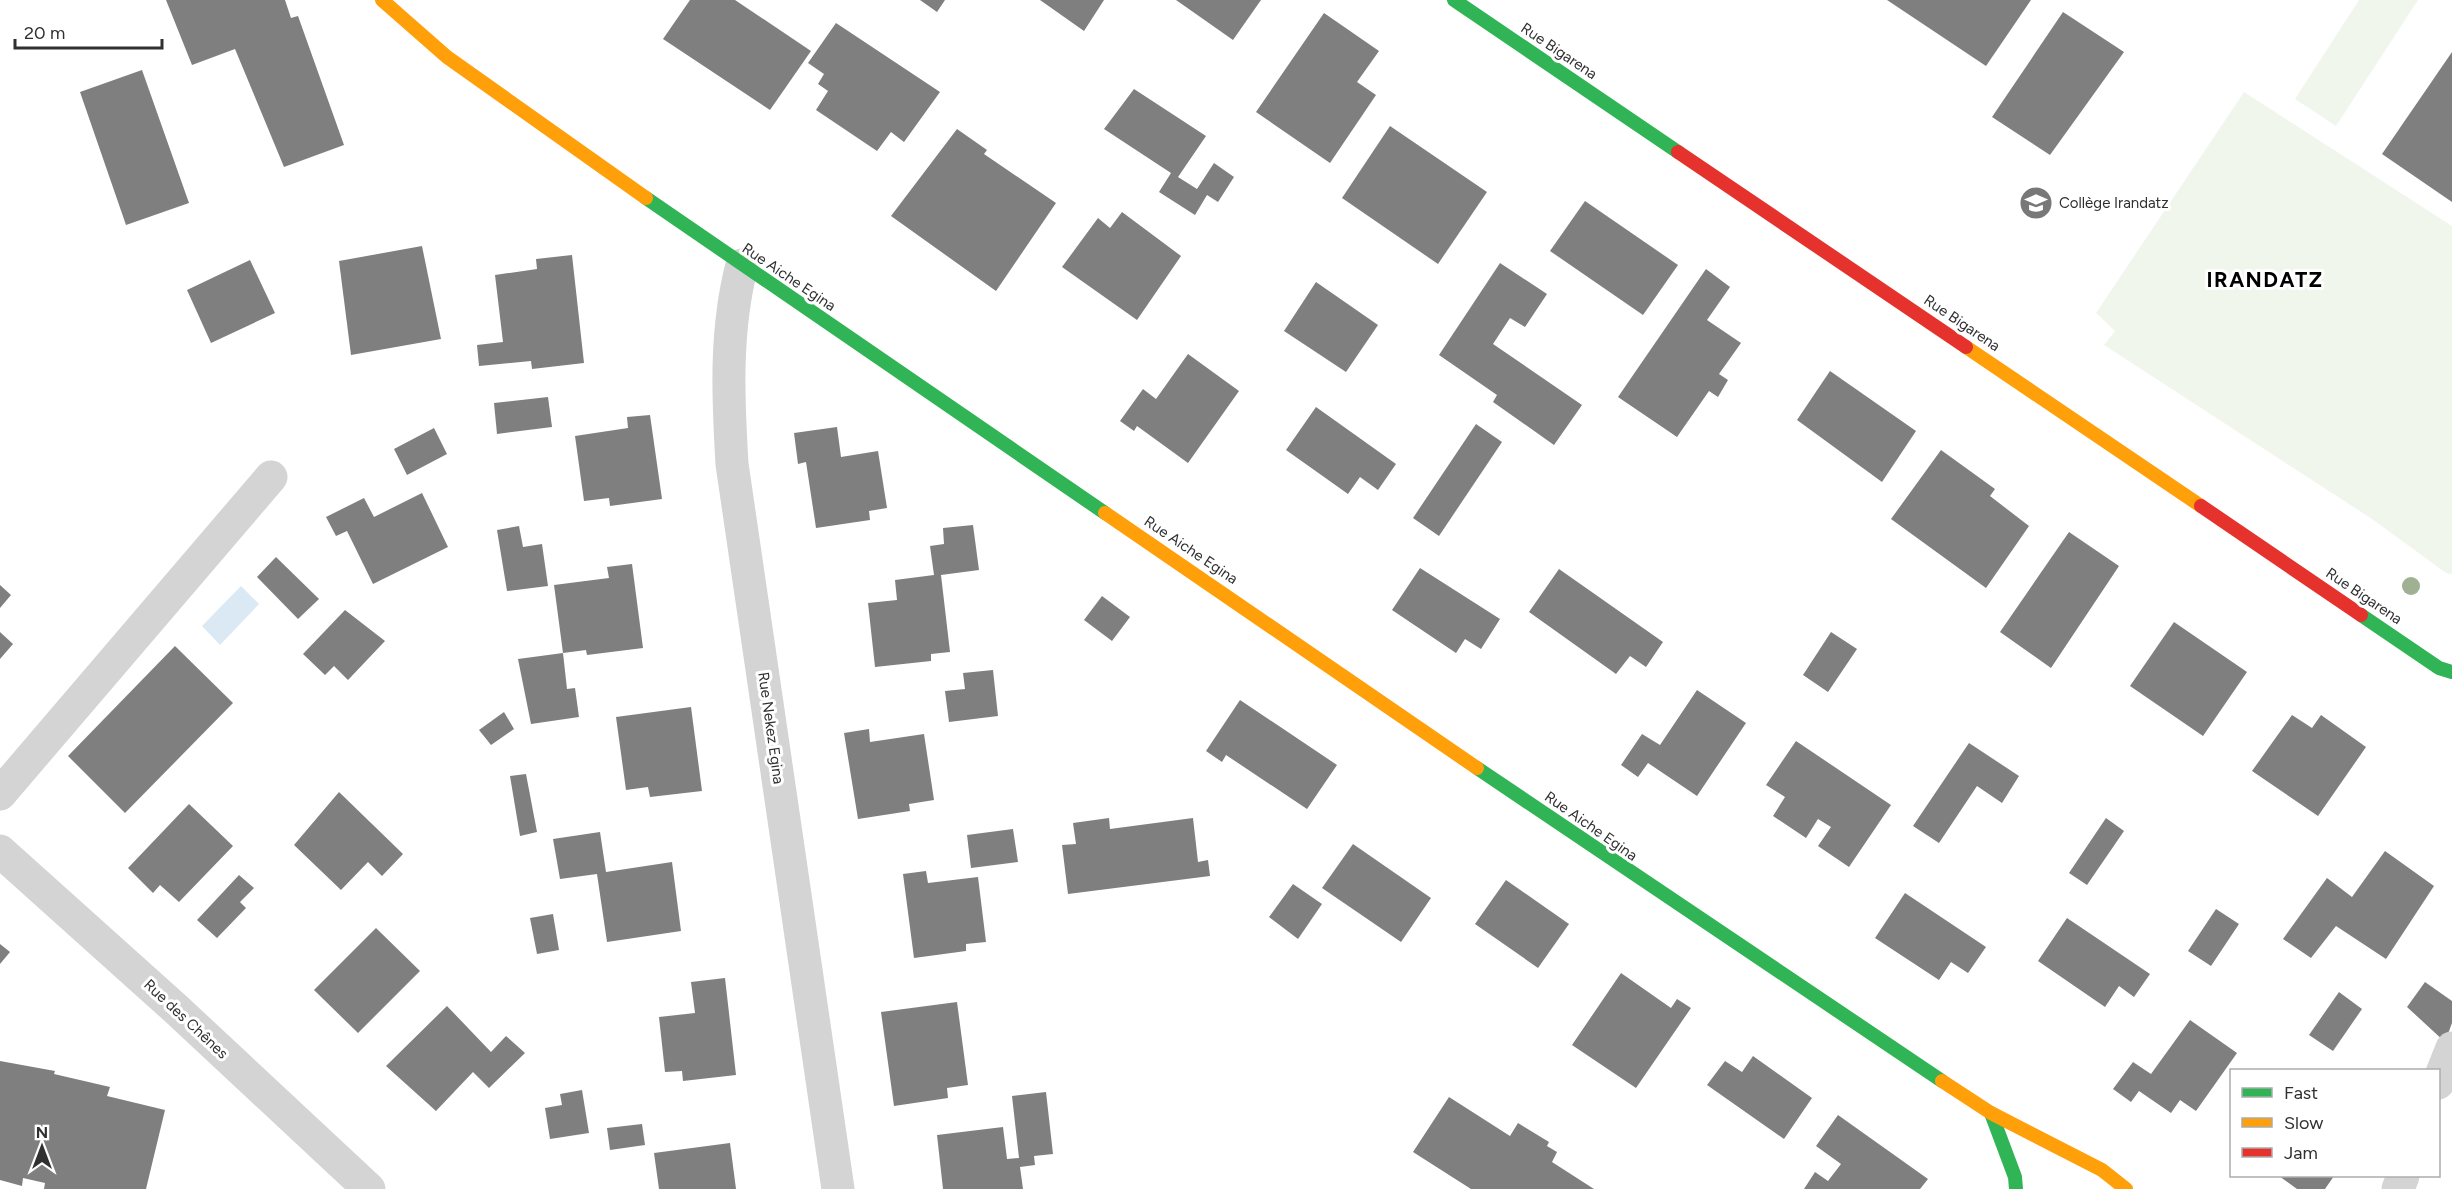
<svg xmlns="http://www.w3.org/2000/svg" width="2452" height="1189" font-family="Figtree,sans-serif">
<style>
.green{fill:#f1f6ed}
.water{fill:#dae9f3}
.building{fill:#7f7f7f}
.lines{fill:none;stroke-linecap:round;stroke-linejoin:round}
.street{stroke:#d4d4d4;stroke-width:33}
.fast{stroke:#30b455;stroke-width:14}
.slow{stroke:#ff9f0a;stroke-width:14}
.jam{stroke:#e5322d;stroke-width:14}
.tree{fill:#9fb093}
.labels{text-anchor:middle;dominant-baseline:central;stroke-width:6;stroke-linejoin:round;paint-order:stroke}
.street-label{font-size:15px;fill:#303030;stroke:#fff}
.poi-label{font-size:15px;fill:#303030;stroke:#fff;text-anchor:start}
.district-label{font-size:21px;font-weight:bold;letter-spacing:1.5px;fill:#000;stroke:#fff}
</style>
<rect width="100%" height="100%" fill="#fff"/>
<!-- green -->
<g class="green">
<polygon points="2359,0 2418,0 2336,126 2295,99"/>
<polygon points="2244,92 2452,226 2452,574 2446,573 2372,519 2104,345 2115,331 2096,313"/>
</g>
<!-- water -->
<polygon class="water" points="241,586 259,604 220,645 202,626"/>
<!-- building -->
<g class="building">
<polygon points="166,0 285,0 291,18 298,16 344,145 284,167 235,49 192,65"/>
<polygon points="690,0 735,0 811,51 770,110 663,39"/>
<polygon points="920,0 945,0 937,12"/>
<polygon points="1040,0 1104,0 1084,31"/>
<polygon points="1176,0 1261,0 1233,40"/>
<polygon points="1887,0 2031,0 1986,66"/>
<polygon points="2063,12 2124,52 2050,155 1992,117"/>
<polygon points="1324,13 1379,51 1357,82 1376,95 1330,163 1256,112"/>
<polygon points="836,23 940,92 904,142 891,132 877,151 816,110 828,91 818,84 824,74 808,63"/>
<polygon points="2452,52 2452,202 2382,154"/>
<polygon points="142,70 189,203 126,225 80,92"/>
<polygon points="1134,89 1206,136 1178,177 1197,189 1214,163 1234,177 1218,202 1207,195 1195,215 1159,192 1171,173 1104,129"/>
<polygon points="1390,126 1487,192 1438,264 1342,198"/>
<polygon points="957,129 987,150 984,154 1056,203 996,291 891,216"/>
<polygon points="1585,201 1678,265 1643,315 1550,251"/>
<polygon points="1122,212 1181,256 1137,320 1062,267 1098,218 1110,228"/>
<polygon points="422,246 441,339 351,355 339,261"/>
<polygon points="572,255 584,363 532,369 531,361 479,366 477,345 503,342 495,275 537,269 536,259"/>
<polygon points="250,260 275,313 211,343 187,290"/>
<polygon points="1500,263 1547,294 1525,327 1510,318 1493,344 1582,405 1554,445 1493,402 1497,395 1439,355"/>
<polygon points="1706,269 1730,287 1707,320 1741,343 1719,374 1728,380 1718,397 1709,391 1677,437 1618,397"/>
<polygon points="1316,282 1378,325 1346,372 1284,331"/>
<polygon points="1188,354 1239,391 1188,463 1137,426 1134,431 1120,421 1143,389 1156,399"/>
<polygon points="1830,371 1916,431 1882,482 1797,420"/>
<polygon points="548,397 552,427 497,434 494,403"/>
<polygon points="1316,407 1396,464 1378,490 1360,477 1348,494 1286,450"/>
<polygon points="650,415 662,499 610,506 609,498 584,501 575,436 628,428 627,417"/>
<polygon points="1476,424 1502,442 1439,536 1413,518"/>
<polygon points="837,427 841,457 878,451 887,508 869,511 870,520 816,528 806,462 798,464 794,433"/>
<polygon points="434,428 447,454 407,475 394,449"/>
<polygon points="1941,450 1995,489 1990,496 2029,526 1986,588 1891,519"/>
<polygon points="422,493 448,547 373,584 347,531 336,536 326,517 364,498 374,517"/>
<polygon points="973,525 979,570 941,575 950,652 931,654 931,661 875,667 868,603 897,600 895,580 934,575 930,546 944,544 943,528"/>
<polygon points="519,526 523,547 542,544 548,586 507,591 497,530"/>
<polygon points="2069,532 2119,566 2051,668 2000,632"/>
<polygon points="276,557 319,599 298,619 257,577"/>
<polygon points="632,564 643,648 587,655 586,650 563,653 554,585 609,578 607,567"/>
<polygon points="1420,568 1500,619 1481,649 1465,639 1456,653 1392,610"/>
<polygon points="1559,569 1663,642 1646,667 1630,656 1616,674 1529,612"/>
<polygon points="0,585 11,595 0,608"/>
<polygon points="1102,596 1130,617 1112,641 1084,620"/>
<polygon points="345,610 385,641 348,680 334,666 325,675 303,654"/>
<polygon points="2174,622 2247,672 2203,736 2130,686"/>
<polygon points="0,632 13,644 0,659"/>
<polygon points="1831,632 1857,649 1828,692 1803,675"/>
<polygon points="175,646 233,703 125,813 68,756"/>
<polygon points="563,653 567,689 575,688 579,717 531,724 518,659"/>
<polygon points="993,670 998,716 949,722 945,691 965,689 963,673"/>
<polygon points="1697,690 1746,723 1697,796 1648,763 1638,777 1621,765 1642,734 1660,745"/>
<polygon points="1240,700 1337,765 1307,809 1226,755 1222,762 1206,751"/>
<polygon points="691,707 702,791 650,797 648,787 626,790 616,717"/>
<polygon points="504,712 514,729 491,745 479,730"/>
<polygon points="2292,715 2312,728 2321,715 2366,747 2318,816 2252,771"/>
<polygon points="869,729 870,742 924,734 934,800 909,804 910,811 858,819 844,733"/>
<polygon points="1796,741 1891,805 1849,867 1818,846 1831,827 1818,819 1806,838 1773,816 1785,797 1766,785"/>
<polygon points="1969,743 2019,776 2002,803 1977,786 1939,843 1913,826"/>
<polygon points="526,774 537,832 520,836 510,776"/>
<polygon points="339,792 403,854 382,876 368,862 341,890 294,845"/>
<polygon points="189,804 233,846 179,902 160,885 153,893 128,868"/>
<polygon points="1109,818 1110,829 1193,818 1198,862 1208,860 1210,876 1068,894 1062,845 1076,844 1073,823"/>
<polygon points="2106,818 2124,831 2087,885 2069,873"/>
<polygon points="1013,829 1018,862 971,868 967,835"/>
<polygon points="600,832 606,872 672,862 681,931 607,942 597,874 560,879 553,839"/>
<polygon points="1353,844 1431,898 1401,942 1322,888"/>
<polygon points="2385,851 2434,886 2386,959 2336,926 2311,958 2283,939 2327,878 2352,897"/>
<polygon points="926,871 928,883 978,877 986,942 966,944 966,951 914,958 903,874"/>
<polygon points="239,875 254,888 240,902 246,908 217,938 197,920"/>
<polygon points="1506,880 1569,924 1538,968 1475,924"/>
<polygon points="1293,884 1322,904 1298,939 1269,917"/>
<polygon points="1905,893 1986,947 1968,973 1951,962 1939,980 1875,938"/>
<polygon points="2216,909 2239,924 2211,966 2188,951"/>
<polygon points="553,914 559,950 537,954 530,918"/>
<polygon points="2067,918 2150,974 2134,997 2119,986 2105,1007 2038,961"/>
<polygon points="376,928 420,971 358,1033 314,990"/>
<polygon points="0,944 10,952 0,964"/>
<polygon points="1621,973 1671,1008 1677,999 1691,1008 1636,1088 1572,1045"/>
<polygon points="725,978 736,1075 683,1081 682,1071 665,1072 659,1017 695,1013 691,982"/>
<polygon points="2425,982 2452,1001 2452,1023 2445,1042 2407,1007"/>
<polygon points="2339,992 2362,1009 2333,1051 2309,1035"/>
<polygon points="957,1002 968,1085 947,1088 948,1098 894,1106 881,1012"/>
<polygon points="447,1006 491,1052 506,1036 525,1053 489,1088 473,1072 436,1111 386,1066"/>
<polygon points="2190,1020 2237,1053 2196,1111 2180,1100 2171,1113 2139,1091 2131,1102 2113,1089 2133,1062 2151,1074"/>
<polygon points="1753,1056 1812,1098 1784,1139 1707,1085 1725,1061 1742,1072"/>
<polygon points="0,1061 55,1071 54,1074 110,1087 107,1096 165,1110 146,1189 44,1189 45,1183 23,1178 22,1186 0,1180"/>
<polygon points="582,1090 589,1133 550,1139 545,1108 562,1105 560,1094"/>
<polygon points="1046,1092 1053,1154 1034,1156 1035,1165 1020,1167 1023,1189 943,1189 937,1135 1003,1127 1007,1159 1019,1158 1012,1096"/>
<polygon points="1449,1097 1510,1136 1518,1123 1549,1142 1547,1146 1557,1152 1552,1162 1594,1189 1471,1189 1413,1152"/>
<polygon points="1838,1115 1928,1179 1920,1189 1804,1189 1815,1172 1828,1181 1841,1164 1816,1146"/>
<polygon points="642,1124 645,1145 610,1150 607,1128"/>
<polygon points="730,1143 736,1189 659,1189 654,1153"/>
<polygon points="2279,1176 2334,1176 2325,1189 2297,1189"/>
</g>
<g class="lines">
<!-- street -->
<g class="street">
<path d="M 742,265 C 725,330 728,397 732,464 L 838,1189"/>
<polyline points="0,794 271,477"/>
<polyline points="0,851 176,1009 369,1189"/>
<polyline points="2438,1083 2452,1048"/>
<polyline points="2398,1189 2403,1176"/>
</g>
<!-- fast -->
<g class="fast">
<polyline points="1454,0 1678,152"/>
<polyline points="646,198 1105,513"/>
<polyline points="2361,615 2439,668 2452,672"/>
<polyline points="1477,768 1942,1081"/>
<polyline points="1991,1113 2015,1177 2016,1189"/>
</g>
<!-- slow -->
<g class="slow">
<polyline points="382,0 447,57 646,198"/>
<polyline points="1966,347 2201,506"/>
<polyline points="1105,513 1477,768"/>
<polyline points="1942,1081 1991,1113 2102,1170 2126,1189"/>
</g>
<!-- jam -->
<g class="jam">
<polyline points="1678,152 1966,347"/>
<polyline points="2201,506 2361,615"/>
</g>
</g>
<!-- trees -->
<circle class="tree" cx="2411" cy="586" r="9"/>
<!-- icons -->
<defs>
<symbol id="school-disc" viewBox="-11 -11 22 22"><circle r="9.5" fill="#787878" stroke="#fff"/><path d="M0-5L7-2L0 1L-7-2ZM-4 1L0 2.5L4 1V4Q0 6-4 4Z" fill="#fff"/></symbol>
</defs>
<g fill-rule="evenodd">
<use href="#school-disc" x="2017" y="184" width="38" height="38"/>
</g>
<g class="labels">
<!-- street labels -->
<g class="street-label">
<text transform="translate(1559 51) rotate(34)">Rue Bigarena</text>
<text transform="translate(789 277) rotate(34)">Rue Aiche Egina</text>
<text transform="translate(1962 323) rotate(34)">Rue Bigarena</text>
<text transform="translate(1191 550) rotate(34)">Rue Aiche Egina</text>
<text transform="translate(2364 596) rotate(34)">Rue Bigarena</text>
<text transform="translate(771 728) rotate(82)">Rue Nekez Egina</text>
<text transform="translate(1591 826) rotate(35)">Rue Aiche Egina</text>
<text transform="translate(186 1019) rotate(43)">Rue des Chênes</text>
</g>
<!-- poi labels -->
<g class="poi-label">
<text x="2059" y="203">Collège Irandatz</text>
</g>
<!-- district labels -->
<g class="district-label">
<text x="2265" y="279">IRANDATZ</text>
</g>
</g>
<!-- legend -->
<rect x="2230" y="1069" width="210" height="108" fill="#ffffff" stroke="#acacac" stroke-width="1.5"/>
<rect x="2242" y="1088" width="30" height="9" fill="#30b455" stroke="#acacac" stroke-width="1.5"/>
<text x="2284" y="1099" font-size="18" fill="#303030">Fast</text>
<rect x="2242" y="1118" width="30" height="9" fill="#ff9f0a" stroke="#acacac" stroke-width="1.5"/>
<text x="2284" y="1129" font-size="18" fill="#303030">Slow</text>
<rect x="2242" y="1148" width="30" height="9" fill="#e5322d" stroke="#acacac" stroke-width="1.5"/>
<text x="2284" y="1159" font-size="18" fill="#303030">Jam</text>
<!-- north arrow -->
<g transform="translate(42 1147)" stroke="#ffffff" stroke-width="4.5" paint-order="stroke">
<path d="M0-4.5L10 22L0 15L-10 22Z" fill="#303030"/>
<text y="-9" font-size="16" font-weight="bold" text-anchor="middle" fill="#303030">N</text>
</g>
<!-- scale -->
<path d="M15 39v9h147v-9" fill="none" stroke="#303030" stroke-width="3"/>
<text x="24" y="39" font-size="18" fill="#303030" stroke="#ffffff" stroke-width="4.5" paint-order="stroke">20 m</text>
</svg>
